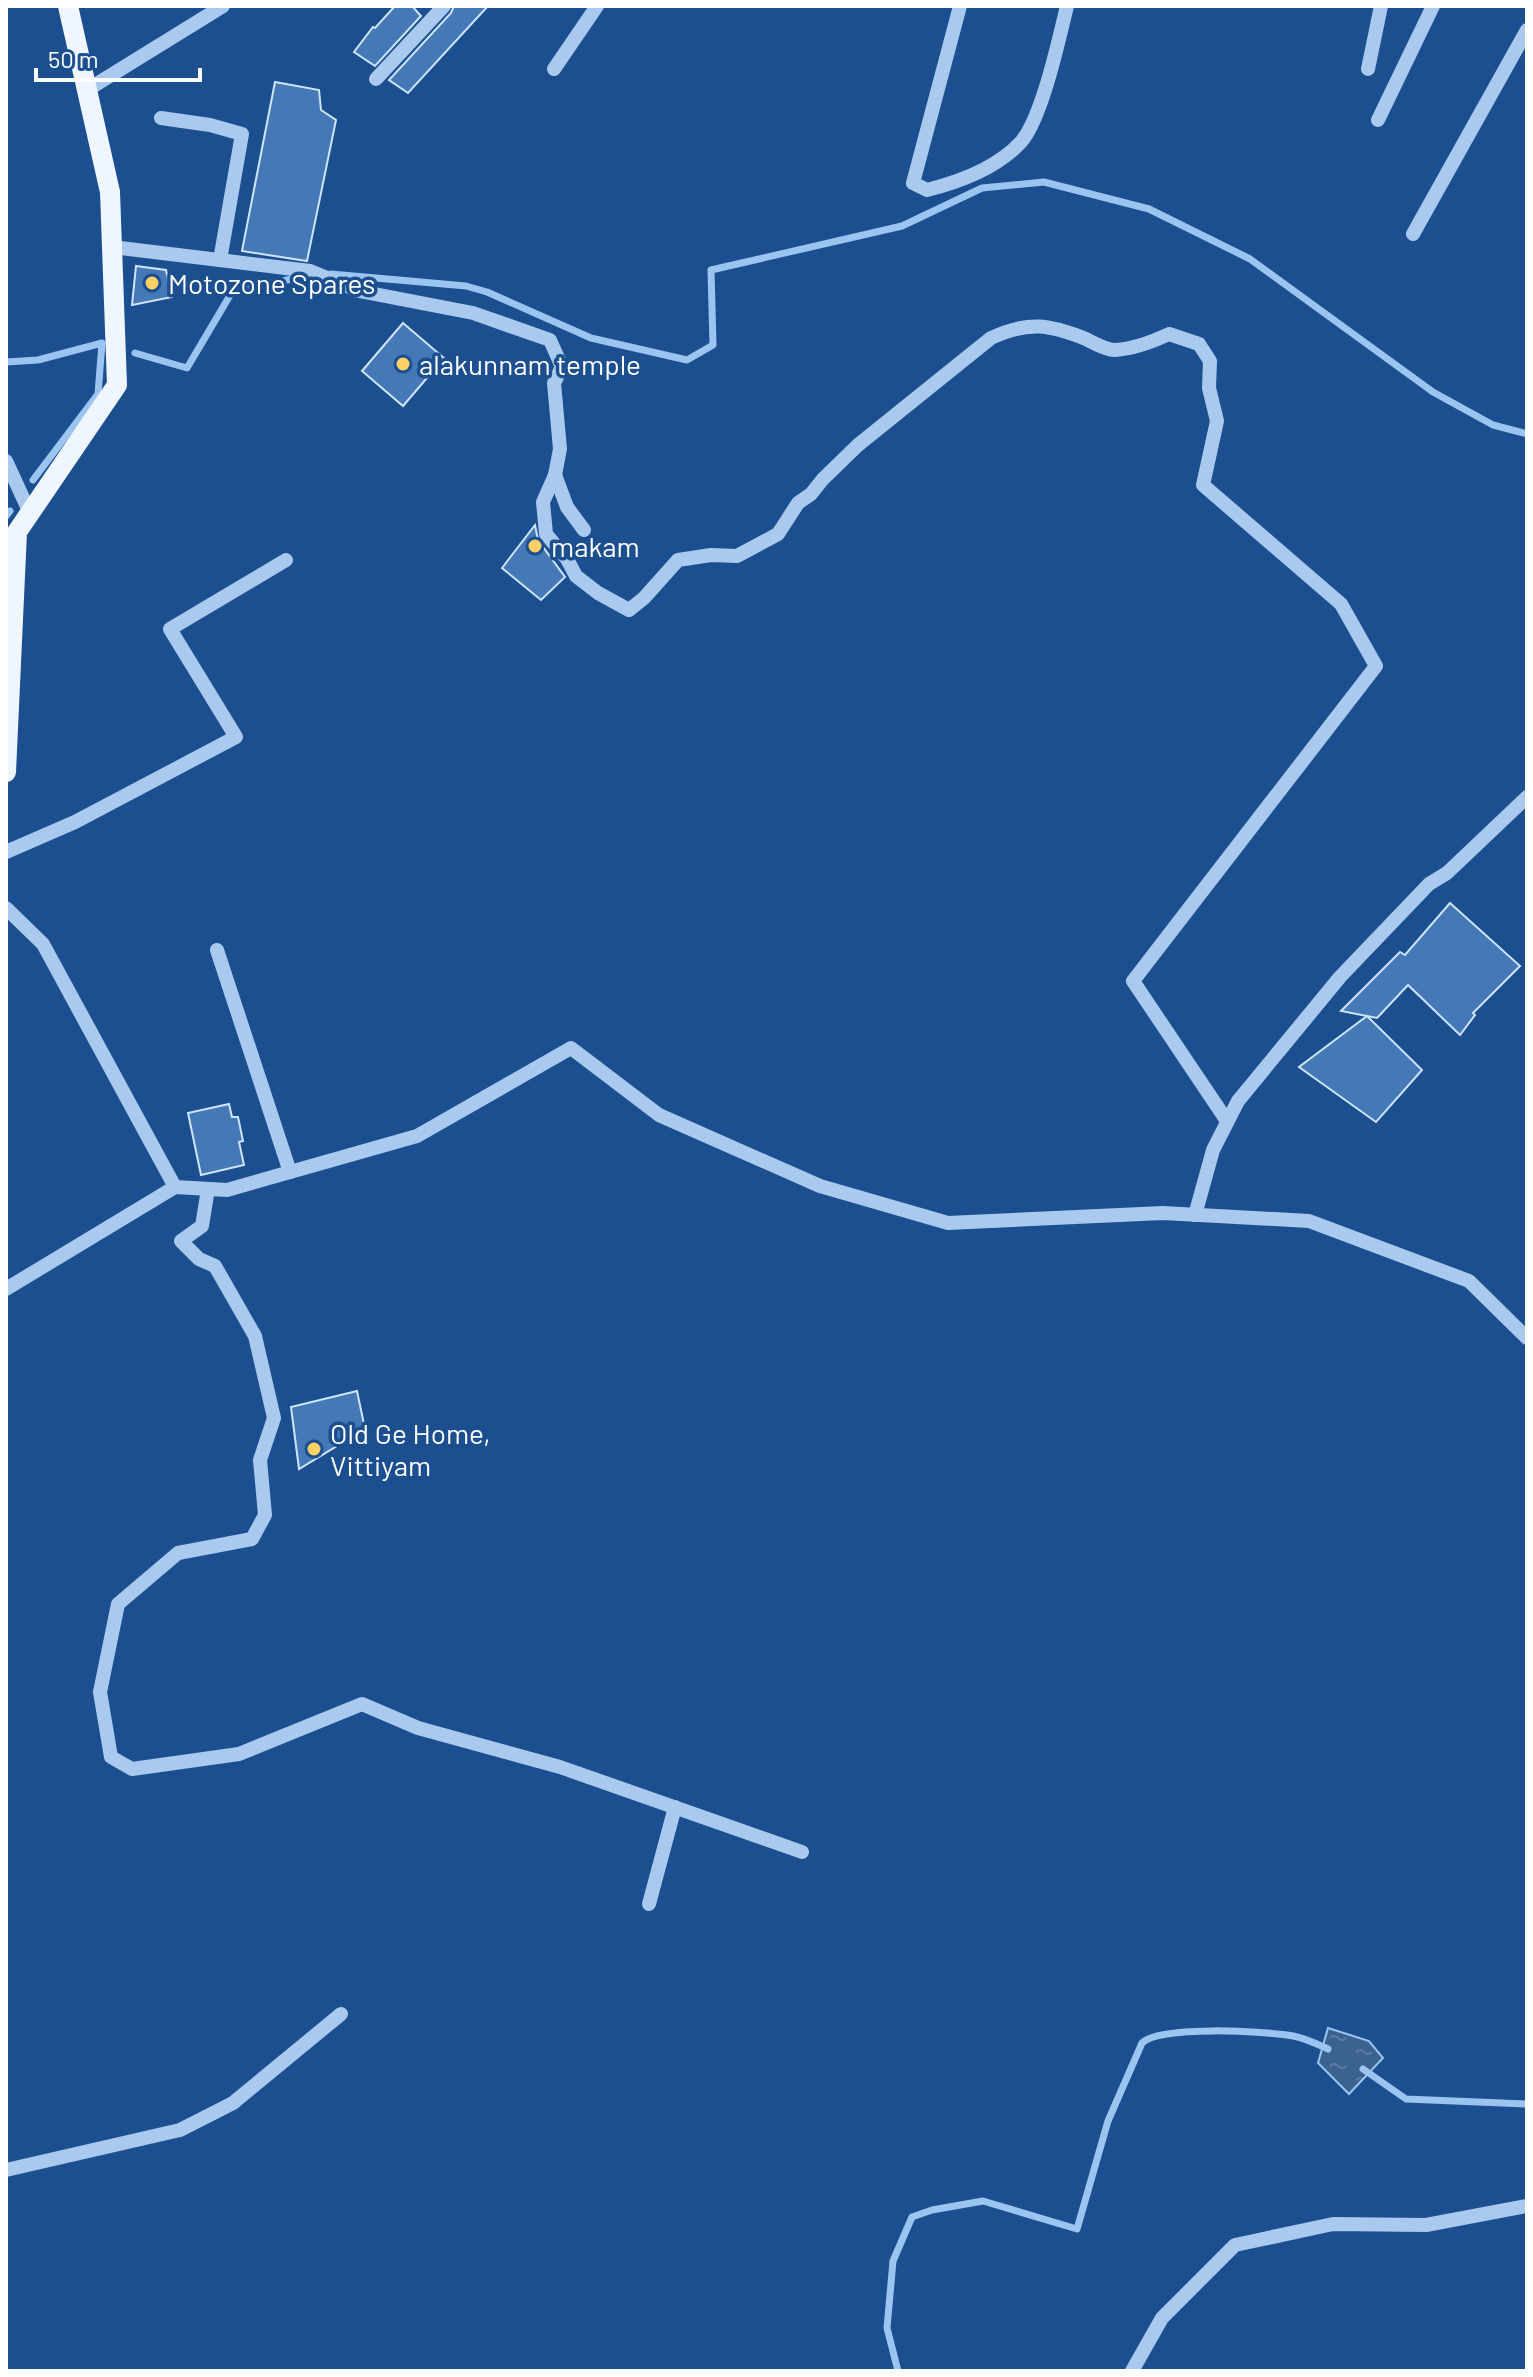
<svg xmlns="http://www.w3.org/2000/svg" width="1533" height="2377" font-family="Barlow,sans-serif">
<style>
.water{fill:url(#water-ripples);stroke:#9cc4f0;stroke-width:2}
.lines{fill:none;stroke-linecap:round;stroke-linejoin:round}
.stream{stroke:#9cc4f0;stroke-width:7}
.building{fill:#4478b7;stroke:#cfe3fa;stroke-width:2}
.minor{stroke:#a9c9ee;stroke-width:14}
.major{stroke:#f0f6ff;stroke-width:20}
.poi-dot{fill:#ffd166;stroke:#1b4f8f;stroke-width:3}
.labels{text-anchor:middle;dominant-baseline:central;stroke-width:7;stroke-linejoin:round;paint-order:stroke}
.poi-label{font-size:28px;fill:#fff;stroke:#1b4f8f;text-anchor:start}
</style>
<defs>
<pattern id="water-ripples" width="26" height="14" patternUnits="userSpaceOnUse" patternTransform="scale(2)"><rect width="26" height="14" fill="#3c6290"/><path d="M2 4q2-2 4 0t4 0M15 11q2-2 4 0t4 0" fill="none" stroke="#597aa1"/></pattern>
</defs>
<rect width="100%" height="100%" fill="#1b4f8f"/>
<!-- water -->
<polygon class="water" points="1328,2028 1369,2041 1383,2058 1349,2094 1318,2063"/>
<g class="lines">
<!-- stream -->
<g class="stream">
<polyline points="331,274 466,286 487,292 591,338 687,360 713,345 711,270 902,226 982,188 1044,182 1149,209 1250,259 1433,392 1493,425 1527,434"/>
<polyline points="135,353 187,368 232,292 310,275"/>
<polyline points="6,362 38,360 102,343 98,394 33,480"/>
<polyline points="6,516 10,511"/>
<polyline points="1363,2069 1406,2099 1527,2104"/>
<path d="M 898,2371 L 887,2328 L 893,2261 L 912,2217 L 932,2210 L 983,2201 L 1077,2229 L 1108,2121 L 1142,2043 C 1160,2025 1266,2031 1293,2036 C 1305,2038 1317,2044 1328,2049"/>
</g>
</g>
<!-- building -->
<g class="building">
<polygon points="395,6 412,6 421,16 375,66 354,52 373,27 375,28"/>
<polygon points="454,6 488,6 408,93 389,80 451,13"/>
<polygon points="275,82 319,90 321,110 336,120 307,261 242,251"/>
<polygon points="136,266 166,270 172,297 132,305"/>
<polygon points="403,323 444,358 403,406 362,371"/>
<polygon points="535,525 538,540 565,577 541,600 502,568"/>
<polygon points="1450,903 1520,966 1473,1013 1475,1015 1460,1035 1408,985 1377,1018 1341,1011 1400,952 1405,955"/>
<polygon points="1367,1016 1422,1070 1376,1122 1299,1067"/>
<polygon points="229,1104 232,1117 238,1117 243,1141 239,1142 244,1165 201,1175 188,1113"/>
<polygon points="357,1391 365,1429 299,1469 291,1407"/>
</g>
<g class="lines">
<!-- minor -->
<g class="minor">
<path d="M 960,6 L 913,183 L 927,190 C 959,182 998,167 1021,142 C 1042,118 1059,39 1067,6"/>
<polyline points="554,69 597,6"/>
<polyline points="1368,69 1381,6"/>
<polyline points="376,79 444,6"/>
<polyline points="87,90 223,6"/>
<polyline points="161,118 210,125 242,134 220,260"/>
<polyline points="1378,120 1433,6"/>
<polyline points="1413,234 1527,30"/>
<path d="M 112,247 L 310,271 L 359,291 L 473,313 L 550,340 L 562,367 L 554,383 L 560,449 L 555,475 L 543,502 L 546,534 L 567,559 L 576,576 L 598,593 L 629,610 L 644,598 L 678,560 L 711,555 L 737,556 L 778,534 L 798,503 L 811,494 L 823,479 L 858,445 L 991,338 C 1028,321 1049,324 1086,339 C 1094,343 1106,350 1115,350 C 1132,349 1154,341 1169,334 L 1199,344 L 1210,361 L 1209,388 L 1217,421 L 1203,485 L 1341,604 L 1376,666 L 1133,981 L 1227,1121"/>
<polyline points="6,461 30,513"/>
<polyline points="555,475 567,507 584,530"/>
<polyline points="6,852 75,822 236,737 170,629 286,560"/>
<polyline points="6,908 43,944 175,1187 227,1190 417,1136 571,1048 659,1115 820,1186 948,1223 1163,1213 1309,1221 1469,1281 1527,1338"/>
<polyline points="217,950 290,1172"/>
<polyline points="208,1189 202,1226 181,1241 199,1259 215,1266 255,1336 274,1418 260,1460 265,1515 252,1539 178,1553 118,1604 100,1692 111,1757 132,1769 239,1754 362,1704 418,1728 560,1767 802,1852"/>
<polyline points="1195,1215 1213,1150 1238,1101 1340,977 1429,884 1447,873 1527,797"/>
<polyline points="6,1289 175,1187"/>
<polyline points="649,1904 675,1807"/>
<polyline points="6,2170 180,2130 233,2103 341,2014"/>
<polyline points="1132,2371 1162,2318 1235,2245 1333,2224 1426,2225 1527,2206"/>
</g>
<!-- major -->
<polyline class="major" points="6,772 17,532 117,385 110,192 68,6"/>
</g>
<!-- markers -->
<g class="poi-dot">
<circle cx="152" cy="283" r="8"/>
<circle cx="403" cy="364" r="8"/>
<circle cx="535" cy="546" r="8"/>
<circle cx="314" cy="1449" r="8"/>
</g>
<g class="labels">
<!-- poi labels -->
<g class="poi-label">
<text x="168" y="283">Motozone Spares</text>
<text x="419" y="364">alakunnam temple</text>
<text x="551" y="546">makam</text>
<text x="330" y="1433">Old Ge Home,<tspan x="330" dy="32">Vittiyam</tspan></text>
</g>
</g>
<!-- border -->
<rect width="1533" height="2377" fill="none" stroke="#ffffff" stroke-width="16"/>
<!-- scale -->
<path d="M36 68v12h164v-12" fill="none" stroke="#ffffff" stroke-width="4"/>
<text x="48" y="68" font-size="24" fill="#ffffff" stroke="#1b4f8f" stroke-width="6" paint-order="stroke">50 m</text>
</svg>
